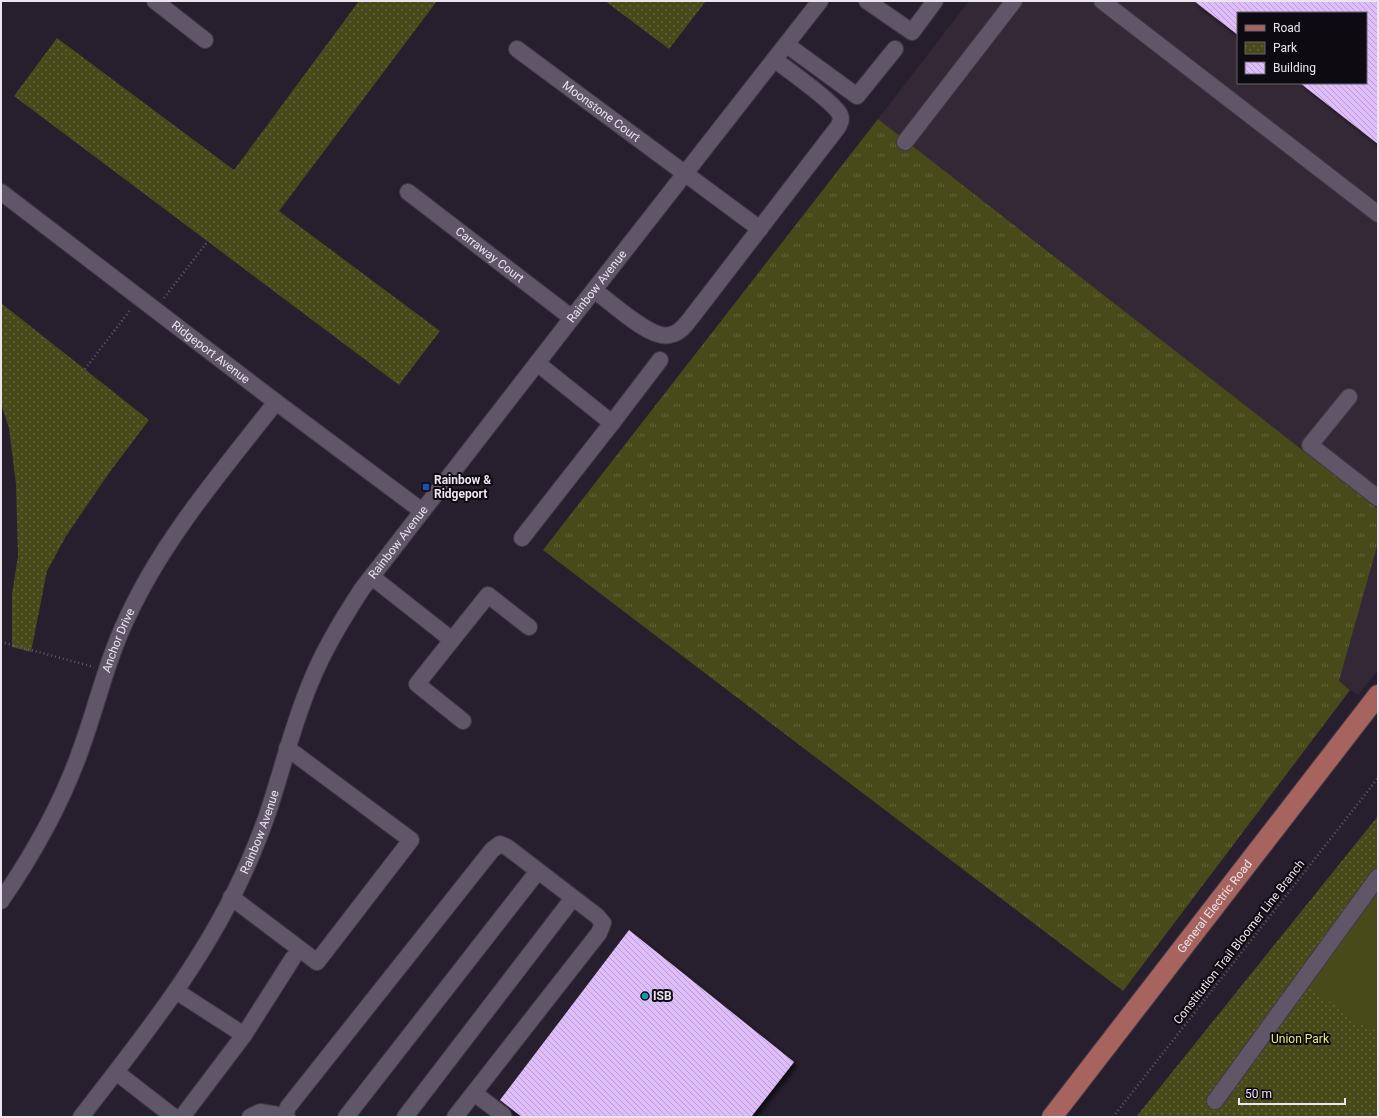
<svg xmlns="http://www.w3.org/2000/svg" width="1379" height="1118" font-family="Roboto,sans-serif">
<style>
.industrial{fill:#352836;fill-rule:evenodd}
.grass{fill:url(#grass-tufts)}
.park{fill:url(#park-dots)}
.pitch{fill:#484a1a}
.building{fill:url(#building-back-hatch);filter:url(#shadow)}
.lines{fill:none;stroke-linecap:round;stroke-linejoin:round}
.minor-casing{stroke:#403946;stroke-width:18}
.major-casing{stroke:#403946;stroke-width:22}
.path{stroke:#625a68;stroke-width:2.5;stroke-dasharray:1 3;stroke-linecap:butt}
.minor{stroke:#605668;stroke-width:16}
.major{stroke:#a7635e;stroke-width:20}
.transit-dot{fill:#1a4fb4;stroke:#0e0a11;stroke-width:1.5}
.culture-dot{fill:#0f9aa8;stroke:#0e0a11;stroke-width:1.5}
.labels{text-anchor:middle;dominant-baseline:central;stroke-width:4;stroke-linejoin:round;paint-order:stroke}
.street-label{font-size:12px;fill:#ebe5f0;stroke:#0e0a11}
.poi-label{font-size:12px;font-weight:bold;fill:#ebe5f0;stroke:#0e0a11;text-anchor:start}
.park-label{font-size:12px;fill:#e7ec75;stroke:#0e0a11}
</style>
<defs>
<pattern id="grass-tufts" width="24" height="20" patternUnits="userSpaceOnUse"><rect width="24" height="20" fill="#484a1a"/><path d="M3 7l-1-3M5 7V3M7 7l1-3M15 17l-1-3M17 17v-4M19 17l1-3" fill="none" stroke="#63643c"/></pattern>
<pattern id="park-dots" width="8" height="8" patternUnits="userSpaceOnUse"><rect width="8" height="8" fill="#484a1a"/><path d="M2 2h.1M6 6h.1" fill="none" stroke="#63643c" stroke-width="1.8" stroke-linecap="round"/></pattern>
<pattern id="building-back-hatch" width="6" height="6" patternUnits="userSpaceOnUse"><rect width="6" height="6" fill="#dfbdfa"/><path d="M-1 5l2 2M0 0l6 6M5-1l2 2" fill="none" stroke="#b99fce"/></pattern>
<filter id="shadow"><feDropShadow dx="3.5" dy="3.5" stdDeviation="2" flood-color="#0009"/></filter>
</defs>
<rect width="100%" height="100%" fill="#271e2e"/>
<!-- industrial -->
<g class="industrial">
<path d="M 969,1 L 1378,1 L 1378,509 L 878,119 ZM 1238,13 L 1366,13 L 1366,83 L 1238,83 Z"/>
<polygon points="1378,543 1378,670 1358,695 1339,681"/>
</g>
<!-- grass -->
<polygon class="grass" points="878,119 1378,509 1378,543 1339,681 1350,690 1123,991 543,550"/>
<!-- park -->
<g class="park">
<polygon points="359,1 437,1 279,211 440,331 399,385 14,96 57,38 234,170"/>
<polygon points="605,1 706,1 669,49"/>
<polygon points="1,303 149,420 109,473 66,536 47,571 31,652 12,647 12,594 18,556 16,484 9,428 1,404"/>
<polygon points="1378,816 1378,1117 1136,1117"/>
</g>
<!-- pitch -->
<polygon class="pitch" points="1378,890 1378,1031 1359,1024 1309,986 1334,949"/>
<!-- building -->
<g class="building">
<polygon points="1194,1 1378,1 1378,144 1300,83 1366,83 1366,13 1238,13 1238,35"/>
<polygon points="629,930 794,1062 751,1117 522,1117 500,1100"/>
</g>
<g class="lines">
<defs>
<g id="minor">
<polyline points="155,1 205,40"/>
<polyline points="867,1 912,32 935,1"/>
<polyline points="1102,1 1378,214"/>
<polyline points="787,45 857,96 895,49"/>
<path id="s1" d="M 517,49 L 760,229"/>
<polyline points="905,142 1014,1"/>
<path id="s2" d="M 1,192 L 276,402 L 422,511"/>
<path id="s3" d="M 408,192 L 572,318"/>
<path d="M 594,290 C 610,302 640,329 658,334 C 663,336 668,336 673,334 C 681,332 686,324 691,318 L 838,127 C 840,123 842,119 840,115 C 836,104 787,69 775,60"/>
<polyline points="1349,397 1310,445 1378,498"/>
<polyline points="612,423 660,360"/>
<polyline points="522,538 612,423 537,363"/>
<polyline points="372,577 452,640 417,684 463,721"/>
<polyline points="452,640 488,595 529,627"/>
<polyline points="231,897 317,962 411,840 287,748"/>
<path id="s4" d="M 1,901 C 34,853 62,803 81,749 C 97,705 107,660 127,618 C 164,538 222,471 276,402"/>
<polyline points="176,991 244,1035 182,1117"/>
<polyline points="244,1035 293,958"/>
<polyline points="116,1072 174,1117"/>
<polyline points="474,1093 503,1115 501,1117"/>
<polyline points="1215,1101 1378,877"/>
<path id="s5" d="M 81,1117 C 145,1034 208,957 250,859 C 258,840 266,820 272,800 C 285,759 295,718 312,679 C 325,647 343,618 362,589 L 572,318 L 820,1"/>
<polyline points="250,1117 260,1112 285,1116"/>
<polyline points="287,1117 285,1116 288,1107 492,850 500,844 507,847 597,916 603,923 599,933 455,1117"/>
<polyline points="346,1117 538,871"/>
<polyline points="405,1117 573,898"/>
</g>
<g id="major">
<path id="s6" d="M 1052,1117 L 1378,695"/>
</g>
</defs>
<!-- minor casing -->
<use href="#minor" class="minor-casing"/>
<!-- major casing -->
<use href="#major" class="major-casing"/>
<!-- path -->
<g class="path">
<polyline points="164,298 208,241"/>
<polyline points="85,369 131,309"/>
<polyline points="1,642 94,667"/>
<polyline points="1113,1117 1378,778"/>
</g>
<!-- minor -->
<use href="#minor" class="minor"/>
<!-- major -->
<use href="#major" class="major"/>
</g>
<!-- markers -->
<rect class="transit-dot" x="422" y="483" width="8" height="8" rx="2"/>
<circle class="culture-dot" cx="645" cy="996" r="4"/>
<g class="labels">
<!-- street labels -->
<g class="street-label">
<text stroke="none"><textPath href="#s1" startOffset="105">Moonstone Court</textPath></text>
<text stroke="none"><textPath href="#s3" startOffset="103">Carraway Court</textPath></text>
<text stroke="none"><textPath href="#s5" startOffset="986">Rainbow Avenue</textPath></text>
<text stroke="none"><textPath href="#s2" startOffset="264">Ridgeport Avenue</textPath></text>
<text stroke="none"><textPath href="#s5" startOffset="662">Rainbow Avenue</textPath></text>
<text stroke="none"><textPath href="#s4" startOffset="287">Anchor Drive</textPath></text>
<text stroke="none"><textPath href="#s5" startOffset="338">Rainbow Avenue</textPath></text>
<text stroke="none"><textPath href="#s6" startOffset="266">General Electric Road</textPath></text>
<text transform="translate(1239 942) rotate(-52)">Constitution Trail Bloomer Line Branch</text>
</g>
<!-- poi labels -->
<g class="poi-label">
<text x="434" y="480">Rainbow &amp;<tspan x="434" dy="14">Ridgeport</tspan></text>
<text x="653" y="996">ISB</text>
</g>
<!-- park labels -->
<g class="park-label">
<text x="1300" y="1039">Union Park</text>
</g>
</g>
<!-- border -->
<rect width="1379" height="1118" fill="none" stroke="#ebe5f0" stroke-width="4"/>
<!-- legend -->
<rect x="1237" y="12" width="130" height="72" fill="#0e0a11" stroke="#66626a"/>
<rect x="1245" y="25" width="20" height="6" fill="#a7635e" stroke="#66626a"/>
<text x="1273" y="32" font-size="12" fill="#ebe5f0">Road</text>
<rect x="1245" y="42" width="20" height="12" fill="url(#park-dots)" stroke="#66626a"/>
<text x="1273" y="52" font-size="12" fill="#ebe5f0">Park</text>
<rect x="1245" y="62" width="20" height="12" fill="url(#building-back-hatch)" stroke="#66626a"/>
<text x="1273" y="72" font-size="12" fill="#ebe5f0">Building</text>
<!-- scale -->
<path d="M1239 1098v6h106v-6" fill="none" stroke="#ebe5f0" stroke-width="2"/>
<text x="1245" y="1098" font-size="12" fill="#ebe5f0" stroke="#0e0a11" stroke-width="3" paint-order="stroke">50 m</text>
</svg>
